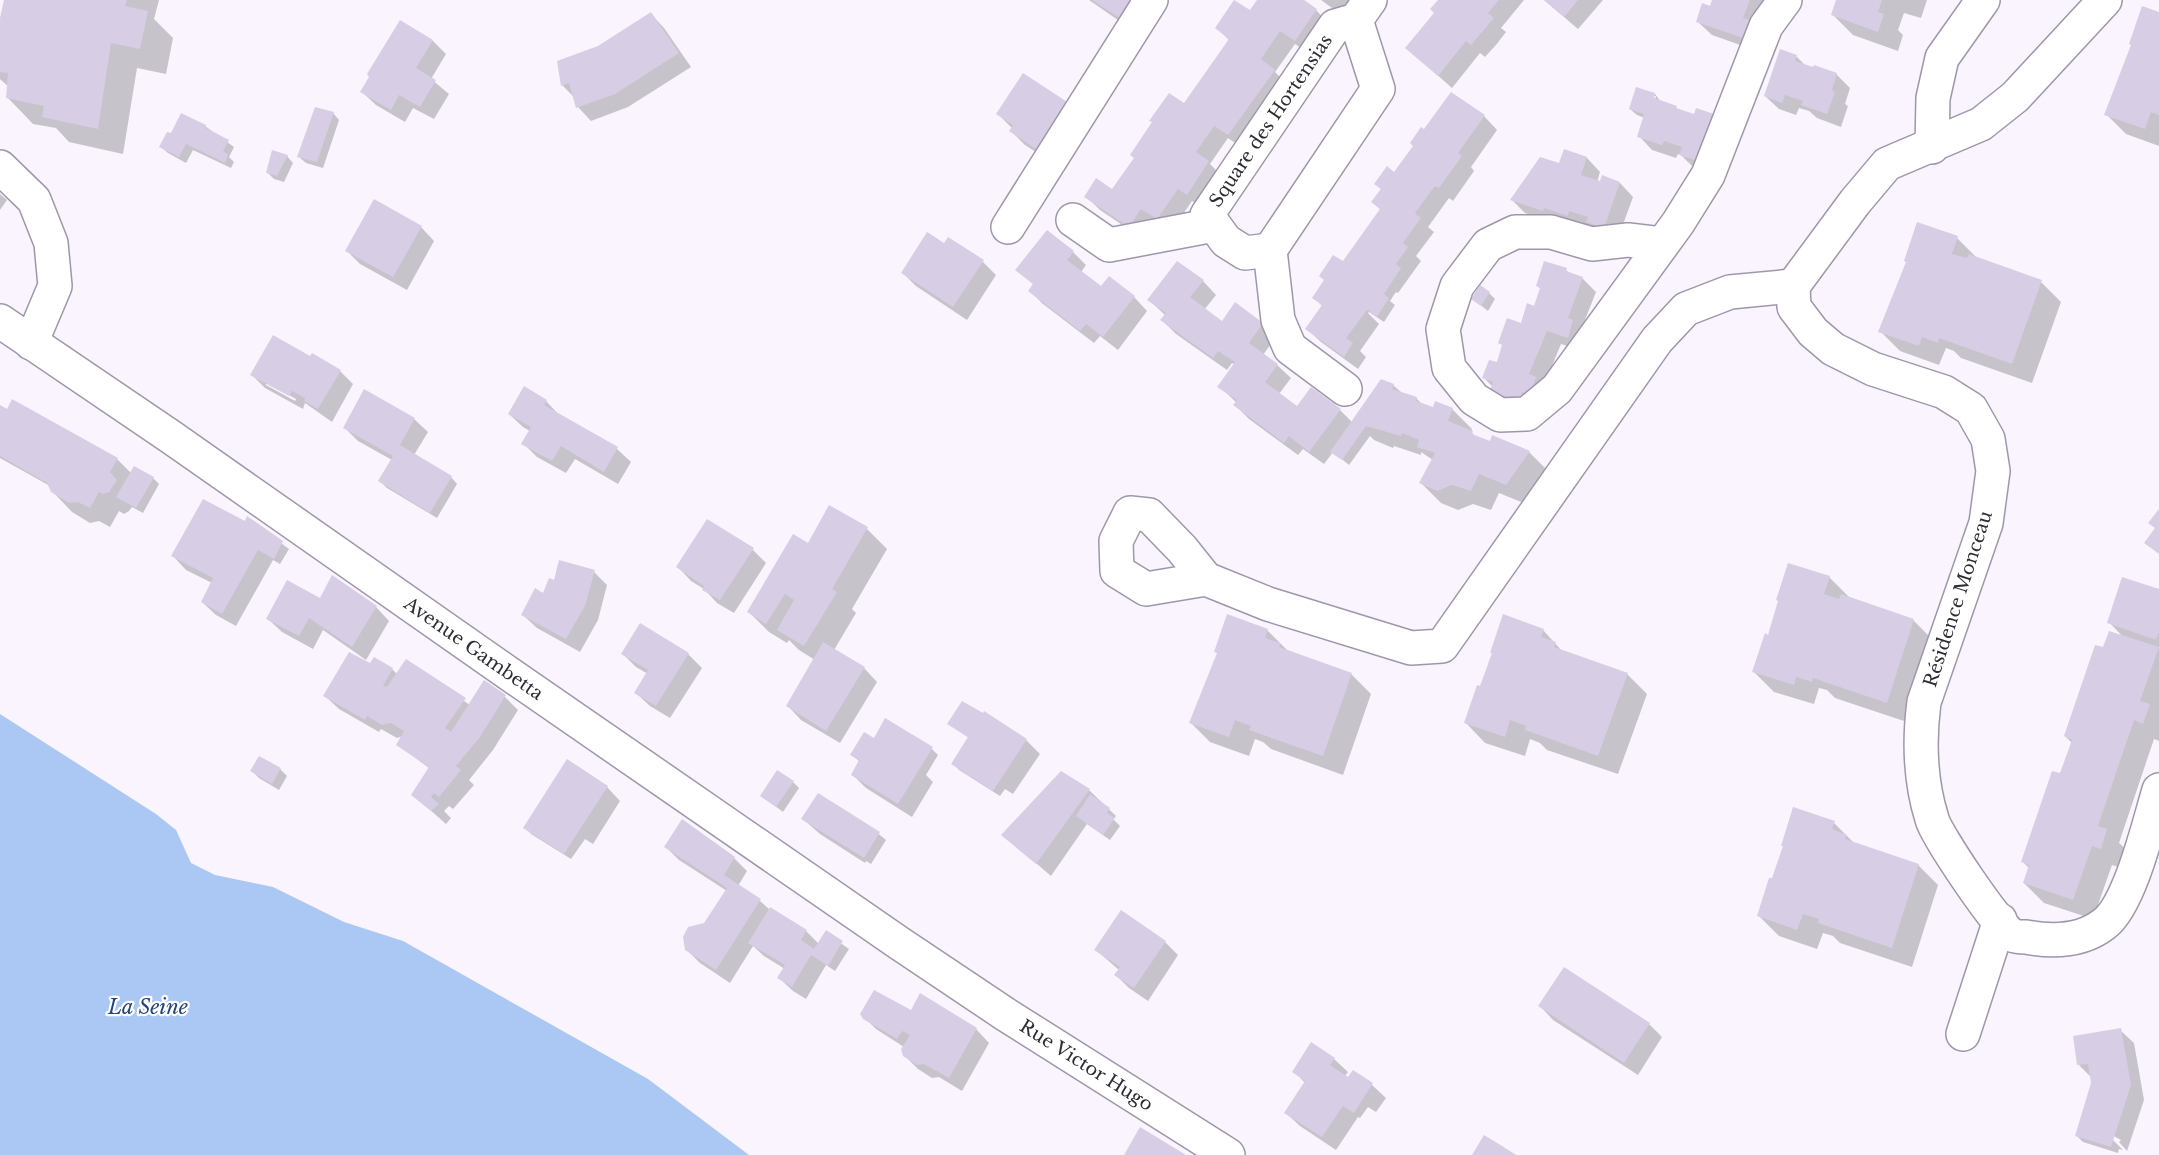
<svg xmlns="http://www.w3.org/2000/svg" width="2159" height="1155" font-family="'Libre Baskerville',serif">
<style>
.water{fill:#abc7f3}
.shadow{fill:#0003;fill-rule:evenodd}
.building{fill:#d7cde5}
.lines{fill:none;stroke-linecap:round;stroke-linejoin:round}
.minor-casing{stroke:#9f96ac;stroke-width:36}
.minor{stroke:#fff;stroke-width:33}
.labels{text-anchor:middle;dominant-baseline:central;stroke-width:4.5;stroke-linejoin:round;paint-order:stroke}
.street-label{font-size:18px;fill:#302c35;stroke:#fff}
.water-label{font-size:20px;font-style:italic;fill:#23447a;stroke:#fff}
</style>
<rect width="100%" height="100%" fill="#f9f4fe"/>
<!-- water -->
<polygon class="water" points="0,714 156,814 176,830 191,863 215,875 273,887 344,922 403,941 648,1079 749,1155 0,1155"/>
<!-- shadow -->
<g class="shadow">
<polygon points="6,0 159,0 154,19 173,38 166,74 137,68 123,154 69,142 56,128 33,124 8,98 9,87 0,79 0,25"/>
<polygon points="1089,0 1169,0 1144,38"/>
<polygon points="1259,0 1301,0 1316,10 1329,24 1309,53 1295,44 1275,72 1287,84 1242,148 1228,138 1210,164 1222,176 1201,207 1192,201 1171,232 1143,239 1100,210 1086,196 1112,191 1185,105 1230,41 1217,28 1250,12"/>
<polygon points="1321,0 1354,0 1343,16"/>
<polygon points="1440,0 1524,0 1501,28 1506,32 1496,45 1485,57 1480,53 1452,88 1407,48 1436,13"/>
<polygon points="1544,0 1603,0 1578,29"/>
<polygon points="1714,0 1769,0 1757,51 1712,35 1698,22 1711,8"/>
<polygon points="1838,0 1927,0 1921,18 1904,13 1898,30 1903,35 1898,51 1853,35 1833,15"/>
<polygon points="2159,13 2159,146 2126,134 2106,114"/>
<polygon points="651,14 664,28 691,67 628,107 591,121 578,107 575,98 563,86 558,62 599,47"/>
<polygon points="401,22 433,41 446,54 431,79 449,94 434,119 413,108 405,122 376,105 362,92"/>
<polygon points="1781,51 1797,57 1807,67 1836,74 1850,88 1845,104 1848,106 1841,127 1817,118 1809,111 1799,108 1796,115 1779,109 1765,96"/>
<polygon points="1023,75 1059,167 1025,145 1011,131 1013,129 998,114"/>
<path d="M 1655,94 L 1661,102 L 1695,116 L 1714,115 L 1694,168 L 1681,155 L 1678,154 L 1676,158 L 1652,150 L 1639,136 L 1645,118 L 1637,115 L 1630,109 ZM 1653,96 L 1656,96 L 1647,123 Z"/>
<polygon points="333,113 339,120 323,168 306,163 299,157"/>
<polygon points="1484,116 1497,130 1471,167 1474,171 1453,201 1449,198 1428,227 1434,232 1416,256 1421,261 1398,293 1396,292 1390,301 1395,305 1384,322 1369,312 1368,313 1379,324 1360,351 1366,357 1358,369 1321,342 1307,329 1323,307 1314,297 1344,263 1381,210 1373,202 1382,190 1376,184 1395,174 1424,131"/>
<polygon points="205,126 234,147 229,157 234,162 231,168 193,150 186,163 168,153 161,147"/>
<polygon points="1565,151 1587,158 1600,172 1597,182 1601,183 1603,177 1620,183 1633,197 1617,241 1601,235 1593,227 1583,224 1581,228 1557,223 1525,213 1511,199 1560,165"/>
<polygon points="287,156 293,163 284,182 274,179 267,172"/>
<polygon points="0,194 7,200 0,210"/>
<polygon points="421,227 434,241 407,290 360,264 347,251"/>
<polygon points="1957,238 1977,258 2041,282 2061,302 2032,383 1961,358 1954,351 1946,348 1939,365 1900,351 1880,331"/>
<polygon points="949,239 983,262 996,275 967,320 916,286 903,273 945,245"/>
<polygon points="1073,252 1086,265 1081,272 1101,288 1134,297 1147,311 1118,350 1100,336 1094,343 1043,304 1030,291 1034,285 1017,269"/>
<polygon points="1566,270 1571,275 1582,278 1596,292 1581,330 1581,350 1561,344 1536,405 1504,406 1493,387 1484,378 1498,364 1522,324 1535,308 1541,289 1538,286"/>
<polygon points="1203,281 1216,295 1204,310 1222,323 1262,324 1276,337 1263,355 1277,365 1291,378 1279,394 1297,408 1340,410 1353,423 1393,385 1402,393 1416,398 1422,404 1434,408 1452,409 1472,429 1471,432 1476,437 1491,443 1493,437 1529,452 1549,472 1526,504 1499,493 1491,510 1473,504 1458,510 1441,503 1421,483 1433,460 1421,452 1421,455 1394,446 1393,448 1374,440 1370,436 1349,465 1333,452 1324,464 1303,449 1298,455 1249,419 1235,405 1237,403 1219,386 1235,365 1232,363 1227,370 1176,334 1162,320 1166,316 1149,300"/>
<polygon points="1489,293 1495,299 1488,311 1473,299"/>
<path d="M 310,358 L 340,371 L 353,384 L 332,422 L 305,403 L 303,409 L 265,388 L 252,375 ZM 266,382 L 296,399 L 295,401 L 266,385 Z"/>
<polygon points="546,401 559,415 617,449 631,462 618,484 575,459 566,473 537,457 523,443 530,431 523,427 509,414"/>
<polygon points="0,407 117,459 131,473 153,478 159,484 143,513 132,507 129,511 124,514 119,511 110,527 99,521 90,523 72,512 52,491 50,486 0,458"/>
<polygon points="414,419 428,432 414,455 451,477 457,484 437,518 387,488 380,481 392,460 358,441 345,428"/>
<polygon points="247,518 289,549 280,564 273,560 236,626 216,615 202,602 212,583 186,570 173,556 245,523"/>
<polygon points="867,529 887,549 852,609 856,613 834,650 864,668 877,682 840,743 801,720 788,706 815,660 799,650 789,640 787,643 769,632 749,612 808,545"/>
<polygon points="753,550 766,563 734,613 717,603 704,589 691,581 678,567"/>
<polygon points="594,572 607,585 598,620 580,652 537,628 523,615 555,581"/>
<polygon points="1829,577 1849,597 1913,620 1933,640 1907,722 1835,698 1827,690 1819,688 1814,704 1774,692 1754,672 1769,637 1779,602"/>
<polygon points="2159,591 2159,741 2154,739 2119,843 2127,850 2121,868 2112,865 2093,919 2044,903 2024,883 2029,868 2023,862 2061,775 2072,743 2065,736 2103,649 2123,637 2109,622"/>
<polygon points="321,600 376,607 389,621 366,660 323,630 313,649 282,632 268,619"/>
<polygon points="1267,630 1287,650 1351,674 1371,694 1343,775 1271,749 1263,742 1255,739 1249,756 1210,742 1190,722"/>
<polygon points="1543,630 1562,651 1627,674 1647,694 1618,774 1547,750 1540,743 1530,739 1525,756 1485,743 1466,723"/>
<polygon points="623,654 688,654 702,668 670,718 650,706 636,693 648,674 636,667"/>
<polygon points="406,661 470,705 505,697 518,710 493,750 469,780 474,785 453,809 449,806 444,811 451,818 446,824 412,794 429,768 398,745 403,736 397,738 381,729 379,732 339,709 325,696 371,665 392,669 397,674"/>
<polygon points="985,713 1026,740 1040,754 1013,794 1005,789 1000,796 959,770 953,763 969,738 949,724 983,715"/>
<polygon points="886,720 932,749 938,755 926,775 933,782 912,817 866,788 853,775 860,762 852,755 880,744"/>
<polygon points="260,758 280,769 287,776 279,790 259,778 252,771"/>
<polygon points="793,782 799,788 783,812 762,796"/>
<polygon points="607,787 620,801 593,844 585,839 571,859 531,834 525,827"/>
<polygon points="1089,790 1116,816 1113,819 1120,826 1110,840 1087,824 1051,876 1003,835"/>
<polygon points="803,819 869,826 886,840 871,864 866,861 865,863 820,834"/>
<polygon points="1834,823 1854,843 1918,865 1938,885 1912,967 1840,943 1833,936 1823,933 1817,949 1779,936 1759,916 1785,847"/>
<polygon points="666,847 734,858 747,871 738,886 760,901 770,910 771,909 806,931 819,944 826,933 849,949 835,971 826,965 806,999 793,991 779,978 785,969 764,956 753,946 730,983 700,963 686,949 705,925 727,891 679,860"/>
<polygon points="1165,942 1178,955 1148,1001 1129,988 1116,975 1119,970 1096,950"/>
<polygon points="1540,1006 1649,1024 1662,1037 1638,1075 1553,1020"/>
<polygon points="912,1012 976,1029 989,1043 962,1091 939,1077 932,1078 918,1069 904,1055 904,1047 876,1029 862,1015"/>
<polygon points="2120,1030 2134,1043 2144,1100 2127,1151 2119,1142 2121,1140 2112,1135 2113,1140 2123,1150 2119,1149 2118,1153 2083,1142 2076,1135 2092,1083 2092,1078 2079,1065"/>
<polygon points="1334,1059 1348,1072 1345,1076 1348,1079 1353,1072 1372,1085 1386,1098 1376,1112 1368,1107 1360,1118 1358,1117 1336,1150 1300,1126 1286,1113 1305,1083 1294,1071"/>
</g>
<!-- building -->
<g class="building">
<polygon points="4,0 127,0 125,6 148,11 140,49 111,43 98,129 42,117 44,106 6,98 8,73 0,72 0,18"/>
<polygon points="1092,0 1147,0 1130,25"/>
<polygon points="1234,0 1250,10 1257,0 1304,0 1317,9 1295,41 1280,31 1261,59 1275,70 1228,135 1214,126 1196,152 1209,161 1187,195 1178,189 1157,219 1141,209 1129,227 1084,197 1096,178 1112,189 1134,158 1130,155 1152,122 1149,121 1169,93 1184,103 1229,39 1215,28"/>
<polygon points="1438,0 1499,0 1488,13 1494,18 1482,32 1471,45 1466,41 1438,76 1405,48 1434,13 1430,9"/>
<polygon points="1544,0 1578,0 1564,17"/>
<polygon points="1712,0 1750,0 1743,18 1749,20 1743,38 1696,22 1702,3 1710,6"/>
<polygon points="1836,0 1882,0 1878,12 1884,14 1878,32 1831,15"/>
<polygon points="2142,6 2159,12 2159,115 2151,112 2145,129 2104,115 2131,45 2129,44"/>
<polygon points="651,12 679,53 615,94 576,108 569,83 561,86 557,61 598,46"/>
<polygon points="400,20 433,40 416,68 436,80 420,107 399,95 391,110 360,92 369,77 367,74"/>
<polygon points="1780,49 1797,55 1795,61 1813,67 1814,65 1837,73 1832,90 1835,92 1827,114 1801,105 1803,101 1785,95 1782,103 1764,96"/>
<polygon points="1023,73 1075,107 1045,155 1009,131 1013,125 996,114"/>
<polygon points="1636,87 1655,93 1654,98 1677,106 1676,108 1694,114 1696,108 1714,114 1698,161 1679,155 1682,147 1664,141 1662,145 1637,137 1644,114 1629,109"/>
<polygon points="1451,92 1485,115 1458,153 1462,156 1439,188 1435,186 1415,213 1421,218 1403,243 1408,247 1396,264 1401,268 1384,294 1389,298 1377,317 1367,310 1346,338 1353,343 1344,357 1305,329 1322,305 1312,298 1324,280 1319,276 1333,255 1343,261 1380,209 1371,202 1381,189 1374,184 1387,166 1394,172 1413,146 1410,143 1421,127 1424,129"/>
<polygon points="315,107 334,112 317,162 297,157"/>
<polygon points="181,113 206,125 206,128 229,140 223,151 228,154 225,163 186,144 179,157 159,147 167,132 171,133"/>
<polygon points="1564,149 1587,157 1581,175 1600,181 1602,175 1620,182 1604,228 1586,222 1588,217 1569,211 1568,216 1544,208 1543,211 1510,200 1540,157 1559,163"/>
<polygon points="272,150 288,155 277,176 266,173"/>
<polygon points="374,199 422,226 393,277 345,251"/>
<polygon points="1917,222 1958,236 1952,254 1967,258 1969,254 2042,280 2012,364 1939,338 1938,343 1922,337 1919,346 1878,332 1906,262 1904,261"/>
<polygon points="1047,230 1074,251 1067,260 1101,286 1109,276 1135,296 1103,337 1086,324 1080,331 1028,291 1033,284 1015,270"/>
<polygon points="927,232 944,243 948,237 984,260 953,307 901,273"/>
<polygon points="1177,261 1204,280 1190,297 1222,321 1235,302 1263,323 1249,343 1278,364 1265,382 1297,406 1311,387 1341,409 1309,452 1289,436 1284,443 1233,405 1237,400 1217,387 1235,362 1218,351 1213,358 1160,320 1166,313 1147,300"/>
<polygon points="1544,261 1567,268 1566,271 1583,277 1568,318 1573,320 1568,338 1547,331 1529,374 1536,377 1530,394 1522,392 1519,403 1489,393 1493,382 1482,378 1489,360 1497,362 1502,345 1498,343 1507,318 1521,323 1527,303 1534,306 1540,288 1536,286"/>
<polygon points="1480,285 1490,292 1481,306 1471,299"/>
<polygon points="273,335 310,356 312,353 341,370 318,409 304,401 305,398 292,391 289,396 250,375"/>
<polygon points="1381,379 1394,384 1392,389 1417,397 1416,401 1433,407 1435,401 1453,408 1448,421 1473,431 1472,434 1490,441 1492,435 1530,451 1506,485 1479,474 1471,491 1452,485 1437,491 1419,483 1435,453 1417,447 1419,440 1402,433 1401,436 1366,426 1342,460 1330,452"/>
<polygon points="524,386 547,400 544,405 618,447 604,472 561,446 552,461 521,444 531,427 508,414"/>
<polygon points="364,389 415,418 400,445 452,476 430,513 378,481 393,456 343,428"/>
<polygon points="12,399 118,458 110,472 117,480 109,492 103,494 99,492 90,508 78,502 69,503 51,492 47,483 0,456 0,405 7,409"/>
<polygon points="134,466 154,477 136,508 116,497"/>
<polygon points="203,499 245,521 247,516 283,541 274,559 258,550 222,614 201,602 213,578 171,556"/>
<polygon points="829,505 868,527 832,589 837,592 804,646 777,630 794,600 785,594 766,624 747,612 793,534 808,543"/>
<polygon points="2159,509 2159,554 2144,543 2155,528 2148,523"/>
<polygon points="707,519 754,548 720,600 702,590 704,586 676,567"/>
<polygon points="559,560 595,570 585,606 566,639 521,615 535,588 543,593 549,578 554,580"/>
<polygon points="1788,563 1830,576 1824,594 1839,599 1841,594 1914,619 1887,703 1813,678 1812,682 1796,677 1794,685 1752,672 1765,633 1768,635 1778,601 1776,600"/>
<polygon points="332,575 377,606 352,647 309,618 299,636 266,619 287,580 320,598"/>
<polygon points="2122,577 2159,589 2159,632 2156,640 2107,623"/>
<polygon points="1227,614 1268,629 1265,638 1280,643 1279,647 1352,673 1323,756 1249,730 1251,726 1235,720 1229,737 1189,723 1217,653 1214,652"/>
<polygon points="1503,614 1544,629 1541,637 1556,642 1554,647 1628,673 1598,756 1525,730 1526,726 1510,720 1505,737 1464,723 1477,685 1480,686 1492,653 1490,653"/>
<polygon points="640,623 689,653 656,706 634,693 648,670 621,654"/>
<polygon points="2109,631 2159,647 2140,701 2150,704 2143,724 2134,720 2098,826 2107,829 2101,849 2092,846 2073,900 2023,883 2029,865 2021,862 2052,771 2060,773 2072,740 2064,736 2095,645 2103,647"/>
<polygon points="823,642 865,667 826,731 786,706"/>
<polygon points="349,652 370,663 374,657 393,668 383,686 387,687 406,659 466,698 445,728 451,732 484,680 506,695 480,737 456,766 461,770 439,797 434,793 431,797 439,804 431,811 411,795 429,767 396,745 404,731 391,723 382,725 367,716 365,720 323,696"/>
<polygon points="962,701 983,713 984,711 1027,739 993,791 951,764 968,737 947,724"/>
<polygon points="885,718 933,747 898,804 851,775 859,760 850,755 864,732 874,738"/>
<polygon points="259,756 281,768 272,784 250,771"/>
<polygon points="567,759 608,786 564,854 523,828"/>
<polygon points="777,770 794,781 776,807 760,796"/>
<polygon points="1061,771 1090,789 1036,864 1001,835"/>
<polygon points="818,793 880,832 864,858 801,819"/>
<polygon points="1090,794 1110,808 1107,813 1115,818 1103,835 1076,816"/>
<polygon points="1793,807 1835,821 1832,829 1847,835 1845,839 1919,864 1892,948 1818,923 1819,919 1803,914 1797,930 1757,916 1769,878 1772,878 1783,846 1781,846"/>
<polygon points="682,819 735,857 724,875 761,899 716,970 685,950 683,937 688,927 704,923 727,888 664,847"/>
<polygon points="770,907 807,930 801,940 814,949 826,930 843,941 828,966 811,955 792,987 777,978 785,965 748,943"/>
<polygon points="1121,910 1166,941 1134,988 1114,975 1120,967 1094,950"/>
<polygon points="1564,967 1650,1023 1624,1063 1538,1006"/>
<polygon points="874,990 911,1010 920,993 977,1028 949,1078 924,1064 917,1065 903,1056 901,1049 910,1035 902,1031 897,1039 863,1019 860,1014"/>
<polygon points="2121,1028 2131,1085 2111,1147 2075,1136 2091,1083 2088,1064 2077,1065 2073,1036"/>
<polygon points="1311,1042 1335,1058 1330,1065 1348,1077 1353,1070 1373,1083 1354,1113 1343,1106 1322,1137 1284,1113 1305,1081 1292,1072"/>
<polygon points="1140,1127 1186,1155 1124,1155"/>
<polygon points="1484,1135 1502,1146 1516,1155 1472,1155"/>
</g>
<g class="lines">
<defs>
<g id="minor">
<path d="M 2105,0 L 2015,97 L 1981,124 L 1887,164 L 1855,202 L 1793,286 L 1794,307 L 1813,332 L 1833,349 L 1873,369 L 1944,392 L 1971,409 L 1988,439 L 1993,471 L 1986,523 L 1924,702 C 1919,740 1920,781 1932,819 C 1936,835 1999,928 2012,935 C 2016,937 2022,937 2026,937 C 2053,942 2081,942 2104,924 C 2130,905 2149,823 2159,790"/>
<path id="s1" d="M 1356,20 L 1378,89 L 1270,250 L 1245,253 L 1226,241 L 1207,215 L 1335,26 L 1356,20 L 1370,0"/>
<polyline points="1932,147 1933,98 1942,58 1983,0"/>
<polyline points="0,167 34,200 51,243 55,286 31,343"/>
<polyline points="1073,220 1109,245 1214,225"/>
<polyline points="1008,227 1151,0"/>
<polyline points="1662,244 1628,240 1592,244 1551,232 1515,232 1488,245 1457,286 1443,329 1449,368 1474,399 1500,415 1527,414 1557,389 1678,223 1708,175 1766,26 1785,0"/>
<polyline points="1270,250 1278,320 1290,348 1345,389"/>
<path id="s2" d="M 0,321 L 171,437 L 508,673 L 899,943 L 1005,1014 L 1228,1155"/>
<polyline points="1206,579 1146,589 1117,571 1116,541 1130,513 1149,515 1182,549 1206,579 1268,604 1411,648 1442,646 1657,340 1686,309 1730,292 1793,286"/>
<polyline points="1963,1034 2000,920"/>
</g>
</defs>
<!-- minor casing -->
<use href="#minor" class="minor-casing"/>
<!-- minor -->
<use href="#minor" class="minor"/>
</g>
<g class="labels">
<!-- street labels -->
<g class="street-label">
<text stroke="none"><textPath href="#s1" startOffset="460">Square des Hortensias</textPath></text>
<text transform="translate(1958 599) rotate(-72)">Résidence Monceau</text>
<text stroke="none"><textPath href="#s2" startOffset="576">Avenue Gambetta</textPath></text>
<text stroke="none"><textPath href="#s2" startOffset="1317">Rue Victor Hugo</textPath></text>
</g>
<!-- water labels -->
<g class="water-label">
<text x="148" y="1007">La Seine</text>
</g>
</g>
</svg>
